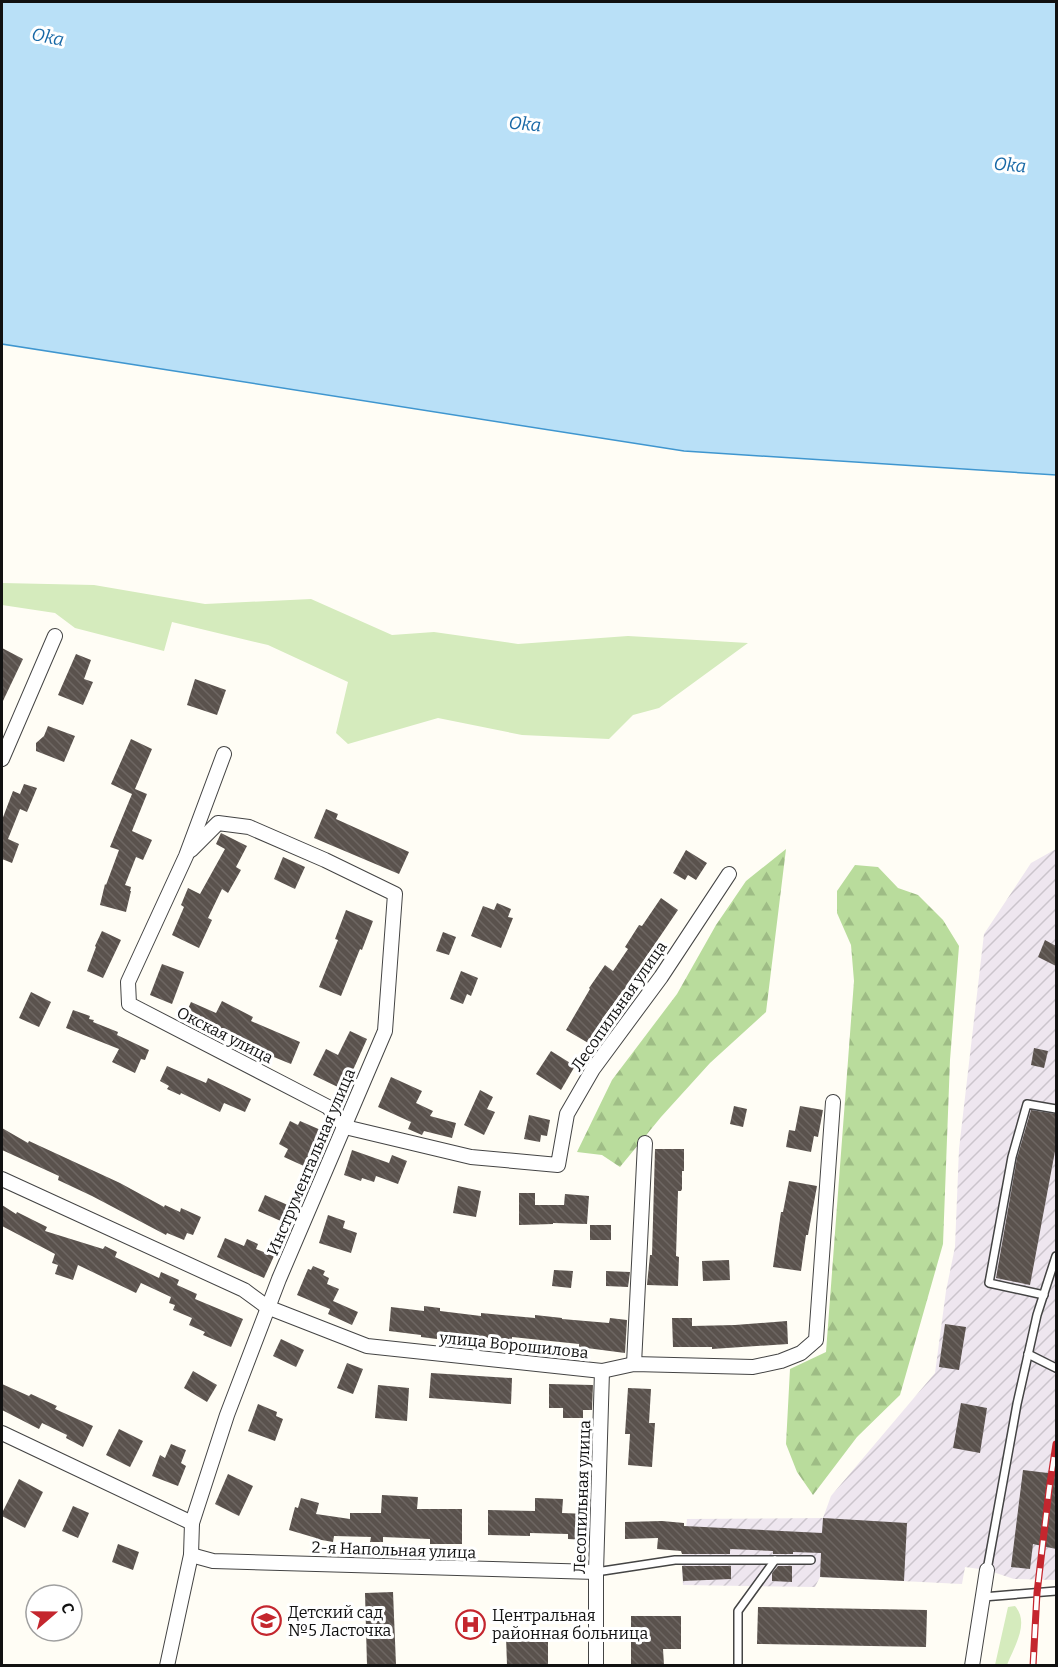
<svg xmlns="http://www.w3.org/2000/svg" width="1058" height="1667" font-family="Bitter,serif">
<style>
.industrial{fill:url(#industrial-furrows)}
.green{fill:#d5ebbd}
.forest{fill:url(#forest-firs)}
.water{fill:#b9e0f7;stroke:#3f96cf;stroke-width:1.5}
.building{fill:url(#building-back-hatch)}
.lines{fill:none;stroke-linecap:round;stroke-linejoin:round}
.service-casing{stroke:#444;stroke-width:10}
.minor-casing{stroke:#444;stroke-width:16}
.service{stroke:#fff;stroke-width:7}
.minor{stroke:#fff;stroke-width:14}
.rail-casing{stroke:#c4262e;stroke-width:7}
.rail{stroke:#fff;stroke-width:4.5;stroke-dasharray:14;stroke-linecap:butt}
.labels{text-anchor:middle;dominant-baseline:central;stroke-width:6;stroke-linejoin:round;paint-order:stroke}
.street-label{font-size:16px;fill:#111;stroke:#fff}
.poi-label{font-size:16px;fill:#111;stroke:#fff;text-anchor:start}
.water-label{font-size:18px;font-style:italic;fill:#1768a6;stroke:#fff}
</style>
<defs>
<pattern id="industrial-furrows" width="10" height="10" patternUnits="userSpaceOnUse" patternTransform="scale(1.5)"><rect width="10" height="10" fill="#eee6ef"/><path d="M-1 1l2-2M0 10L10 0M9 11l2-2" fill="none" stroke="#cbc4cc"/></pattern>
<pattern id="forest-firs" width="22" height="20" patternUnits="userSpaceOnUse" patternTransform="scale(1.5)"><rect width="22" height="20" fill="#b9dc9c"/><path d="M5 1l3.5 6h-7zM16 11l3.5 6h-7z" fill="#9ebc85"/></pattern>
<pattern id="building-back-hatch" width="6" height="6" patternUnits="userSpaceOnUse" patternTransform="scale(1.5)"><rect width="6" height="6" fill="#5a524d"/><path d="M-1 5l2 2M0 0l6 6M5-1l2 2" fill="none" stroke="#6d6662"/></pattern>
</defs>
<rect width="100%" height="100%" fill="#fffdf5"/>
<!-- industrial -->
<polygon class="industrial" points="1056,849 1056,1580 1014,1579 987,1570 965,1567 962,1584 820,1577 815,1587 683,1585 682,1567 687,1519 823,1518 831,1496 935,1373 946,1291 955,1247 959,1149 984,934 1031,863"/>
<!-- green -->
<g class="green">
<polygon points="2,583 94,585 205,604 311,599 392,635 434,632 518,644 628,636 748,643 659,708 633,715 609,739 522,735 438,718 348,744 336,733 348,682 268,645 172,622 164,651 75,628 55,613 2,605"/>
<path d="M 1015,1606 C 1030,1623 1014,1647 1007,1665 L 995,1665 L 1008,1607 Z"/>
</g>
<!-- forest -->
<g class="forest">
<polygon points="786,849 766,1012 710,1063 661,1117 620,1167 602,1155 577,1152 612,1080 677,994 716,925 746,881"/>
<polygon points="855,865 878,867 898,888 918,895 943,920 959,946 950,1060 943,1244 900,1395 857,1437 813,1495 797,1472 786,1444 790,1369 826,1352 854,981 851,945 837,913 837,891"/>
</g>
<!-- water -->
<polygon class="water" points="2,2 1056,2 1056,475 684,451 2,344"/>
<!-- building -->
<g class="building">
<polygon points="2,648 23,659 2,703"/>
<polygon points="76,654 91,660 84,679 93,682 83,705 58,695"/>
<polygon points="195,679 226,690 217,715 187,705"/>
<polygon points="48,726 75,736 64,762 36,751 36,743 44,736"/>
<polygon points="131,739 152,749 135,789 147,794 132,831 152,840 143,860 136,857 125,885 131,887 130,891 131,891 126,912 100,905 105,884 106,885 119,850 110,847 132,794 111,784"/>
<polygon points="24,784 37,788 27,812 20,809 8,839 19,844 12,863 2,859 2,820 13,791 20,794"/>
<polygon points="326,809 338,814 336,819 409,852 399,874 314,838"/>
<polygon points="221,833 247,846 236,867 241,870 228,893 222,889 208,918 212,920 199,948 172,935 184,907 181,905 188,888 200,894 225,849 216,844"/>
<polygon points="686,850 707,863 696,880 688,875 685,880 673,873"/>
<polygon points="283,857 305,867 295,889 274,879"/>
<polygon points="661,898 678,910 644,960 649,963 642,974 638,971 602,1019 604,1020 590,1044 566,1030 590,989 589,988 605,965 613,971 628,949 625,947 639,925 642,926"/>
<polygon points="497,903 511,909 508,917 513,918 501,948 471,936 483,906 494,910"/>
<polygon points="346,910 373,921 362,950 360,949 341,996 319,987 338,940 335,939"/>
<polygon points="102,931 121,940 103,978 87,971 96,947 95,946"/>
<polygon points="443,932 456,937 449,955 436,951"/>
<polygon points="1045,940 1056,946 1056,966 1038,957"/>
<polygon points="162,964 184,972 172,1004 150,995"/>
<polygon points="461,971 478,978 471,996 467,994 463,1004 450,999"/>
<polygon points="31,992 51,1002 39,1027 19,1018"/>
<polygon points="222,1001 253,1017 251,1021 300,1042 291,1064 259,1051 260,1049 187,1011 191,1002 216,1013"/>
<polygon points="73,1010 90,1016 89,1019 94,1020 93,1022 118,1032 117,1035 149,1050 145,1060 141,1059 135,1073 112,1062 119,1049 66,1028"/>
<polygon points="350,1031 367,1039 344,1090 313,1075 326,1049 338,1055"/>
<polygon points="1034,1048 1048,1051 1044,1068 1031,1065"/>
<polygon points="551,1051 575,1066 561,1090 536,1074"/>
<polygon points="167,1066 206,1083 208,1078 251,1099 245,1112 224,1103 220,1112 181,1093 180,1095 167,1089 169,1086 160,1081"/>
<polygon points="391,1077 422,1091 416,1103 433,1111 430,1116 456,1123 452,1138 424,1131 422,1135 408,1129 411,1122 378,1107"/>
<polygon points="480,1090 493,1097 487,1109 495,1112 484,1135 464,1125"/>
<polygon points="734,1106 747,1109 743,1127 730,1124"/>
<polygon points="800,1106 823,1110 818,1137 814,1136 811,1152 786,1147 789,1130 795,1131"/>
<polygon points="1031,1110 1056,1114 1056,1146 1030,1285 996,1278 1017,1158"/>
<polygon points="529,1115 550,1120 547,1136 541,1135 540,1142 524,1139"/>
<polygon points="290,1121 298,1125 300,1121 323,1131 306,1167 284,1157 288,1149 279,1144"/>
<polygon points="2,1128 28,1143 29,1141 120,1183 164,1207 165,1205 180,1212 181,1208 201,1217 193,1235 187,1233 184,1240 167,1233 166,1235 92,1196 58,1180 59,1176 2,1150"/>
<polygon points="655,1149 684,1149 684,1171 682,1171 682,1189 681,1191 678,1191 676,1256 679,1257 678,1286 647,1285 650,1255 652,1255"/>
<polygon points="352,1150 389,1163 392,1155 407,1161 398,1184 376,1176 374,1182 362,1178 361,1181 344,1175"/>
<polygon points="789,1181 817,1186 808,1235 806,1235 801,1271 773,1267 781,1212 783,1212"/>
<polygon points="458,1186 481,1191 476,1217 453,1213"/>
<polygon points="519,1193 535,1193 535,1205 564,1205 565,1194 589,1196 587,1224 553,1223 553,1224 519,1225"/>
<polygon points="265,1195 290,1206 283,1222 258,1211"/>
<polygon points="2,1205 16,1214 17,1212 47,1227 45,1231 103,1249 105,1246 117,1252 115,1257 159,1278 161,1272 179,1280 177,1285 197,1294 195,1299 243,1319 231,1347 203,1335 205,1332 189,1325 192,1318 173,1310 175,1305 169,1303 171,1297 141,1283 136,1293 78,1265 73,1280 55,1274 58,1265 52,1263 55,1254 2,1226"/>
<polygon points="328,1215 345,1221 343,1228 357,1233 351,1253 319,1243"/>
<rect x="590" y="1225" width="21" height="15"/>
<polygon points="225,1238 244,1246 247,1239 258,1244 256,1249 274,1256 264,1278 217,1257"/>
<polygon points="729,1260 730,1280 703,1281 702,1261"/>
<polygon points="313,1266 325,1271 323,1275 329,1278 327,1284 339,1289 333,1301 358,1312 352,1325 328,1314 330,1309 297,1295 308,1269 311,1270"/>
<polygon points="554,1270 573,1271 571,1288 552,1286"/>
<polygon points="606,1271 630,1272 628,1287 606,1286"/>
<polygon points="424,1306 440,1308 440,1311 481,1316 481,1313 535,1318 535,1315 562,1318 562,1319 609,1323 610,1318 627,1320 625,1353 579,1347 579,1344 512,1337 512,1340 458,1335 457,1338 437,1336 437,1339 421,1337 421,1335 389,1331 391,1307 424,1311"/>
<polygon points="672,1318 692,1318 692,1326 735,1325 787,1321 788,1344 712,1349 712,1347 673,1347"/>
<polygon points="945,1324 966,1327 959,1370 939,1367"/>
<polygon points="281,1339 304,1350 296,1367 273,1356"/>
<polygon points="347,1363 363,1369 353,1394 337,1388"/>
<polygon points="193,1371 217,1385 207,1402 184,1388"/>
<polygon points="431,1373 512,1378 511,1404 429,1398"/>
<polygon points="2,1384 29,1396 31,1394 57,1406 55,1409 93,1426 83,1447 66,1438 67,1435 42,1423 39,1429 2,1410"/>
<polygon points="549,1384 593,1385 592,1410 583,1410 583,1418 563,1418 563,1408 549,1408"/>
<polygon points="378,1385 409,1388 407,1421 375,1418"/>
<polygon points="628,1388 651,1389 649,1423 655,1423 652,1467 628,1465 630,1434 625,1434"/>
<polygon points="961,1403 987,1408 980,1453 953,1448"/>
<polygon points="258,1404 277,1412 276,1416 283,1419 275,1441 248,1431"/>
<polygon points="119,1429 143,1441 130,1467 106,1455"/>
<polygon points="171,1444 186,1450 181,1463 186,1466 178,1486 152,1476 160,1455 165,1458"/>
<polygon points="1023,1470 1056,1474 1056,1549 1033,1544 1030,1569 1011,1567"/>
<polygon points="228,1474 253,1486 239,1516 215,1504"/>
<polygon points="19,1479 43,1492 25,1528 2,1516 2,1513"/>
<polygon points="382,1495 418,1497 417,1509 462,1509 462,1544 430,1544 430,1539 383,1537 383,1542 370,1542 371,1537 334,1536 333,1542 316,1539 316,1538 289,1530 295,1507 298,1508 301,1498 319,1503 316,1514 350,1519 350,1513 381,1513"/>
<polygon points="535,1498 563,1499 562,1513 588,1514 587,1540 568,1539 568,1534 530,1533 530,1536 488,1535 488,1510 535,1511"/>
<polygon points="73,1506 89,1513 78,1538 62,1531"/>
<polygon points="823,1518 907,1523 904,1581 820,1577 821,1553 793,1552 793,1554 773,1554 773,1551 730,1549 730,1554 682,1554 681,1551 657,1549 658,1538 625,1539 625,1522 662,1521 684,1523 684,1526 822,1533"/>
<polygon points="118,1544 139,1552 133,1570 112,1562"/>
<polygon points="682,1566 731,1566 731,1579 683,1581"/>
<polygon points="778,1566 792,1566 792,1582 772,1581 772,1573"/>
<polygon points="393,1592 396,1665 367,1665 365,1593"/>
<polygon points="758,1607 927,1610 926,1647 757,1644"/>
<polygon points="631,1616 681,1616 681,1649 663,1649 664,1665 631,1665"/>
<polygon points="548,1635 548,1665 507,1665 506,1636"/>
</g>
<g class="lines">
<defs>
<g id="service">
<polyline points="1044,1295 989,1283 1012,1157 1027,1104 1056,1109"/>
<polyline points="1028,1354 1056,1368"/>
<polyline points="987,1570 1017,1404 1037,1315 1056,1256"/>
<polyline points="596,1572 675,1560 811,1560"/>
<polyline points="983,1597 1056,1591"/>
<polyline points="738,1666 738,1611 775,1560"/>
</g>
<g id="minor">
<polyline points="224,754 186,856 128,982 129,1004 328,1107 345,1127 471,1157 558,1165 567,1114 593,1069 661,977 729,874"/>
<polyline points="2,759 55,636"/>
<polyline points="2,1179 244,1290 267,1307 367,1346 602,1371 634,1364 753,1367 781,1361 801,1353 816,1340 833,1102"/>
<polyline points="634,1364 645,1143"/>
<polyline points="2,1433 192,1523"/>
<polyline points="191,1555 213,1561 596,1572"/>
<polyline points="167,1666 191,1555 192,1523 227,1415 279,1279 385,1031 395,894 325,860 249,827 218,823 191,850"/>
<polyline points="596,1666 596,1572 602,1371"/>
<polyline points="972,1666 987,1570"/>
</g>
</defs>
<!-- service casing -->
<use href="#service" class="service-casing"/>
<!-- minor casing -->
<use href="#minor" class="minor-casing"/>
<!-- service -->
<use href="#service" class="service"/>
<!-- minor -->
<use href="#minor" class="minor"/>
<defs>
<polyline id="rail" points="1033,1666 1037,1593 1049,1490 1056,1444"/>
</defs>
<!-- rail casing -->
<use href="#rail" class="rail-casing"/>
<!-- rail -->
<use href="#rail" class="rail"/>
</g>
<!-- icons -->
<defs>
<symbol id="school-ring" viewBox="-11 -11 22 22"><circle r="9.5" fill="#fff" stroke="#c4262e" stroke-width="1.5"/><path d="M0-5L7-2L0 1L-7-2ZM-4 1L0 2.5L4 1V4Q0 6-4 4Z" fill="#c4262e"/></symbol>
<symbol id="hospital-ring" viewBox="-11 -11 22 22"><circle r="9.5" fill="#fff" stroke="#c4262e" stroke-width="1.5"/><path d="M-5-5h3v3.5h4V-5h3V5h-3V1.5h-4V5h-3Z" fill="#c4262e"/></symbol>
</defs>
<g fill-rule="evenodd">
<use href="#school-ring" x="250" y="1604" width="33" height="33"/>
<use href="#hospital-ring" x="454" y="1608" width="33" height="33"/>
</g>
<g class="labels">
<!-- street labels -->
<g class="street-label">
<text transform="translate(619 1006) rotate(-55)">Лесопильная улица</text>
<text transform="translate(225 1035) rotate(27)">Окская улица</text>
<text transform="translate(311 1162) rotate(-67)">Инструментальная улица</text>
<text transform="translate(514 1345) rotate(6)">улица Ворошилова</text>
<text transform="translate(582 1497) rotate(-88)">Лесопильная улица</text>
<text transform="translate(394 1550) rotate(2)">2-я Напольная улица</text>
</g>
<!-- poi labels -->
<g class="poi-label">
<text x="288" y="1612">Детский сад<tspan x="288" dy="18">№5 Ласточка</tspan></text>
<text x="492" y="1615">Центральная<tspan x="492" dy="18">районная больница</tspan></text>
</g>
<!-- water labels -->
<g class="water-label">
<text transform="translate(48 37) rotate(11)">Oka</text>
<text transform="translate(525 124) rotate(5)">Oka</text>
<text transform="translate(1010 165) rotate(5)">Oka</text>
</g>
</g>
<!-- border -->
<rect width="1058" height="1667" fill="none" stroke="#111111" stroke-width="6"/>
<!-- north arrow -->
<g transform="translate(54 1613) rotate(70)"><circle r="28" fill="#ffffff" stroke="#a0a0a0" stroke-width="1.5"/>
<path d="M0-4.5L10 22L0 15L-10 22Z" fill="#c4262e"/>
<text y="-9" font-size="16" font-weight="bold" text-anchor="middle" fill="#111111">С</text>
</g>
</svg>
